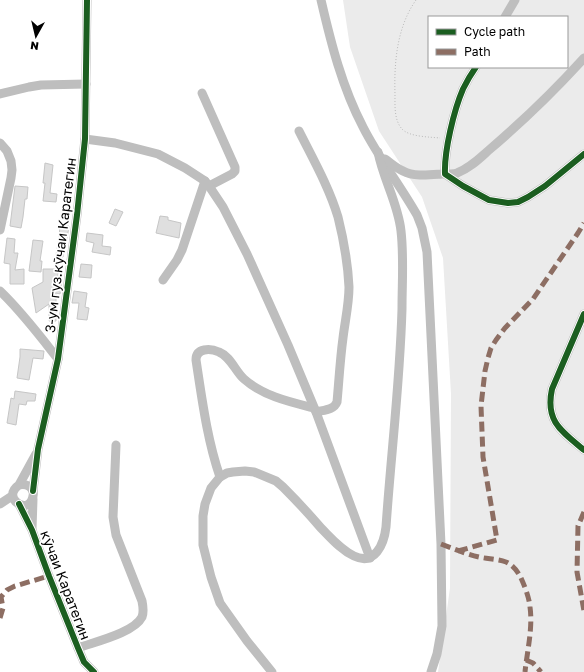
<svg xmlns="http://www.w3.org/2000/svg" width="584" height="672" font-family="'Golos Text',sans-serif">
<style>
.green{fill:#ebebeb;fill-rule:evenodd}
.building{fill:#dfdfdf;stroke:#c6c6c6}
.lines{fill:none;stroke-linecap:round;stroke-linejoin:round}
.path{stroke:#b9b9b9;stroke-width:1;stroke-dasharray:1 2;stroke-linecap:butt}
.minor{stroke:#bebebe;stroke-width:9}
.quiet{stroke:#8d6e63;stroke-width:5;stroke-dasharray:10 5;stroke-linecap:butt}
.cycleway-casing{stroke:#fff;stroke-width:8}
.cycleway{stroke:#1b5e20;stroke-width:6}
.labels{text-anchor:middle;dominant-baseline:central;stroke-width:3.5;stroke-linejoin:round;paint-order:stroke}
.street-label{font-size:14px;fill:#000;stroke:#fff}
</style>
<rect width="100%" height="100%" fill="#fff"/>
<!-- green -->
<path class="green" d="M 343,0 L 584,0 L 584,672 L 438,672 L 450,588 L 451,394 L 443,258 L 422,197 L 379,131 L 350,47 ZM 429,17 L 567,17 L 567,67 L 429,67 Z"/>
<!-- building -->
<g class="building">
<polygon points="45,163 53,165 50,193 57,194 56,202 43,201 45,183 43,183"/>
<polygon points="15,186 28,187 27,199 25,199 23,217 21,228 10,226"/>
<polygon points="115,209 123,212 116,226 109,223"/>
<polygon points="160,216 168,217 168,220 181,223 179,238 156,233"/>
<polygon points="60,225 69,226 67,239 63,257 56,255 59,238"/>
<polygon points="87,233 103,235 102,246 111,247 110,255 92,252 94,243 86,241"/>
<polygon points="7,238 15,239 14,253 18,253 15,270 24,269 24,284 10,284 10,264 4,263"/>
<polygon points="33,240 43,241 40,261 42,261 41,272 29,271"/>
<polygon points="81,264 92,265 91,278 79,277"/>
<polygon points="43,269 58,269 58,279 62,280 60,294 56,293 56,321 49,321 49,304 36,313 32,288 43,282"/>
<polygon points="74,291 87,293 85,307 89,308 87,320 77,319 79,303 72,303"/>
<polygon points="20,349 44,351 43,359 33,358 29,380 17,378 20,357"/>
<polygon points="15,391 36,394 35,401 27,401 26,405 19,404 16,425 7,423 11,398 14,399"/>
</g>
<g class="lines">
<!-- path -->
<path class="path" d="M 416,0 C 397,27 394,62 395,94 C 395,106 394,120 402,129 C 409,137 431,137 440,138"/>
<!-- minor -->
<g class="minor">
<path d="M 321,0 C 331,43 342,87 363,127 C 378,157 400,185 417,215 L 422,228 L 427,252 L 441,544 L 442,626 L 437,654 L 431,672"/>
<polyline points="505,17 515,0"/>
<path d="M 476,67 C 471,74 467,81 463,89 C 454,110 444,151 445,174 L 463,186 L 489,200 L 508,203 L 518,202 L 528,197 L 545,186 L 584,154"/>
<polyline points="202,93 235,167 235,171 232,174 209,186"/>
<polyline points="0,94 29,87 41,85 86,84"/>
<path d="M 299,131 C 313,159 329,187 338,217 C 343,237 348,266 349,287 C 349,304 345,321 343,338 C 340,360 339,381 337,402 C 334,410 324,410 316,412"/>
<polyline points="85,139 115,143 158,154 185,168 205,181 209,186 223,207 247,254 288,345 316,412 370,558"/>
<polyline points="0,143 7,151 11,161 12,170 11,178 0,230"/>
<path d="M 385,159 C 391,163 396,168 403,171 C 414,177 429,175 442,174 C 447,174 453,174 457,173 C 470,168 480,158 489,150 C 523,121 555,90 584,58"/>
<polyline points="163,280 177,260 182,250 205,181"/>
<path d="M 0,291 C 22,312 40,336 58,359"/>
<path d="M 584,314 L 552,389 C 545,421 561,431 584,450"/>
<path d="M 220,477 C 207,439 202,399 196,360 C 196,348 210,348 219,352 C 231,357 235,371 244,379 C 263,396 290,402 314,408"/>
<path d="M 19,485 C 26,483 35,487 33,496 C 30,517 0,498 19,485 L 36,454"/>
<polyline points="33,491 38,449 58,359 77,215 85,139 87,0"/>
<polyline points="0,504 12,496"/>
<polyline points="19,504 32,530 49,576 78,648 84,662 94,672"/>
<polyline points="32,529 33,499"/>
<path d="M 78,648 C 94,642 134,633 142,617 C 144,612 143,606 142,601 L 116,535 L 113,517 L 116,445"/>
<path d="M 272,672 L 247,641 L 220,603 L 211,577 L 203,545 L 203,516 L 205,504 L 211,488 L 220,477 L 227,473 L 233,472 L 245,471 L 254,472 L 276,481 L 283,487 C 296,500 309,514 321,528 C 331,538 341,550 354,556 C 375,566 384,544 386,527 C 391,454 400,382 402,309 C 402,283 404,257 401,231 C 398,203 383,179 378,152"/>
</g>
<!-- quiet -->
<g class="quiet">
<polyline points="584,512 578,526 577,572 584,611"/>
<path d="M 441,544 C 454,549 466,554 479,557 C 488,559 498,559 506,562 C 513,565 518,572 521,578 C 525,587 529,597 530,607 C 533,628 527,652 525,672"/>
<polyline points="458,551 497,540 483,457 481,406 485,371 488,358 491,348 496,340 505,328 533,299 578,233 584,223"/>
<polyline points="0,618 3,608 1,597 7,590 15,586 49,576"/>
<polyline points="526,660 533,663 541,672"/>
</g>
<defs>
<g id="cycleway">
<path d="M 476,67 C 471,74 467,81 463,89 C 454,110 444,151 445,174 L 463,186 L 489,200 L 508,203 L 518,202 L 528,197 L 545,186 L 584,154"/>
<path d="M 584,314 L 552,389 C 545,421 561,431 584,450"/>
<polyline points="33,491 38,449 58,359 77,215 85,139 87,0"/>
<polyline points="19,504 32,530 49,576 78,648 84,662 94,672"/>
</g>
</defs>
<!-- cycleway casing -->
<use href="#cycleway" class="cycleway-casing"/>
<!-- cycleway -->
<use href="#cycleway" class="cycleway"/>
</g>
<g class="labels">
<!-- street labels -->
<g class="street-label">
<text transform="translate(60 245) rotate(-83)">3-ум гуз.кӯчаи Каратегин</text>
<text transform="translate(66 585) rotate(69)">кӯчаи Каратегин</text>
</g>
</g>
<!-- legend -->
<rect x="428" y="16" width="140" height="52" fill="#ffffff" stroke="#999999"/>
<rect x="436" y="29" width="20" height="6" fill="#1b5e20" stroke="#999999"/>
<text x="464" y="36" font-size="12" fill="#000000">Cycle path</text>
<rect x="436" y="49" width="20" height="6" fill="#8d6e63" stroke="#999999"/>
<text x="464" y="56" font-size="12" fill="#000000">Path</text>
<!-- north arrow -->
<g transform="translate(36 36) rotate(188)" stroke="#ffffff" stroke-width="3" paint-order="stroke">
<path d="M0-3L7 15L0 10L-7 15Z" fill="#000000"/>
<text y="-6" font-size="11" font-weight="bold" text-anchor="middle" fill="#000000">N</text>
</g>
</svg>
